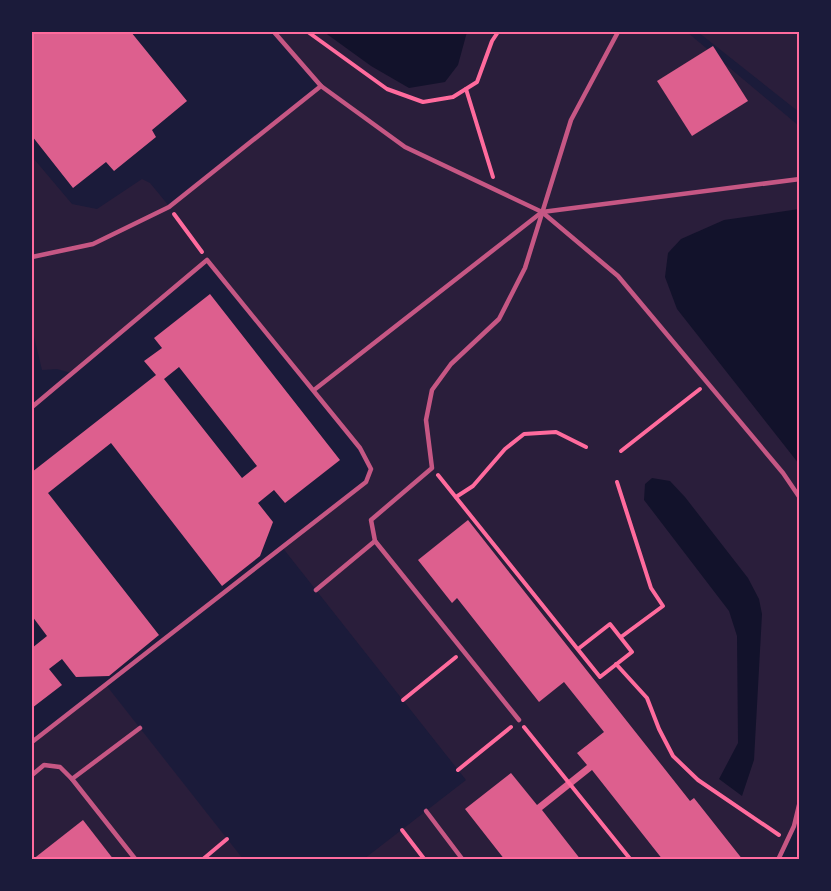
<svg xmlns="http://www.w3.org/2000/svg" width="831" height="891" font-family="'Roboto Condensed',sans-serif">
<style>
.green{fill:#2a1e3b}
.water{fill:#12122b}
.building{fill:#dd5f8e;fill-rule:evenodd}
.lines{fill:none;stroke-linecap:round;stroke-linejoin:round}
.path{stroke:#ff6b9d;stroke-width:4}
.service{stroke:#c65784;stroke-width:4.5}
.neatline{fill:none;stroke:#ff6b9d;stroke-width:2}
</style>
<rect width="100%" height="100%" fill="#1b1b3a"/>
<!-- green -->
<g class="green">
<polygon points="274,32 687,32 799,126 800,801 794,826 778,859 364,859 466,780 282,547 366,481 371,469 361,448 207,260 71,373 57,369 42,370 32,328 32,227 33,227 32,159 34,159 72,204 97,209 142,179 150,183 169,206 320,86"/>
<polygon points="698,32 799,32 799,112"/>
<polygon points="106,685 243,859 32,860 32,742"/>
</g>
<!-- water -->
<g class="water">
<polygon points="324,32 467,32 458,65 445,82 409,88 371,66"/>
<polygon points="799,209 800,209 799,464 677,309 665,277 668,253 681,239 724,220"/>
<polygon points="652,478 670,481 685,497 748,578 759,599 762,614 754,760 742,796 719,779 738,743 737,636 729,611 644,500 645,484"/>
</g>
<!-- building -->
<g class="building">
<polygon points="32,32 131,32 187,101 152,130 156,137 114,171 106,162 73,188 32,136"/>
<polygon points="713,46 748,101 692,136 657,81"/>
<path d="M 210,294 L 340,460 L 285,503 L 274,490 L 258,503 L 273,522 L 260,556 L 222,586 L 111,443 L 48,493 L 159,635 L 109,676 L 76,677 L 62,659 L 49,669 L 62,685 L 32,708 L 32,648 L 47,636 L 32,616 L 32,472 L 156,375 L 144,361 L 162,348 L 154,338 ZM 179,367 L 257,466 L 242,478 L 164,379 Z"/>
<polygon points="468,520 690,801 694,798 743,860 663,860 592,770 542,810 581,860 505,860 465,809 511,773 537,805 587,765 577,753 604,732 564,682 539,702 457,598 452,603 418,560"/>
<polygon points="83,820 114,860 32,860"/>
</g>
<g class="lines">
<!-- path -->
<g class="path">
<polyline points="308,32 387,89 423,102 453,97 477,82 492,41 498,32"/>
<polyline points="466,89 493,177"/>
<polyline points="174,214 202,252"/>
<polyline points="621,451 700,389"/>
<polyline points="438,475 600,677 632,652 610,624 578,649"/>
<polyline points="617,482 651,588 663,606 621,637"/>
<polyline points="456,497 473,486 505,449 524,434 556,432 586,447"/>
<polyline points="616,664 647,698 659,729 673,756 698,780 779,835"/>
<polyline points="403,700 456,657"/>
<polyline points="524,727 631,860"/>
<polyline points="458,770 511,727"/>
<polyline points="402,830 425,860"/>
<polyline points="202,860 227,839"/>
</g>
<!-- service -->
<g class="service">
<polyline points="274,32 321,86 405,147 542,212 618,276 783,473 800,498"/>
<polyline points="32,257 93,244 169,207 321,86"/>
<polyline points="314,390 542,212 800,179"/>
<polyline points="32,407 207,260 360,448 371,469 366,482 32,742"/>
<polyline points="375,541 371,520 432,468 426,420 432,390 451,364 499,319 525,268 571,120 618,32"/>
<polyline points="316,590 375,541 519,720"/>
<polyline points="32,775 44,765 60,767 72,779"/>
<polyline points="426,811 463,860"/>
<polyline points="136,860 72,779 140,728"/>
<polyline points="778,860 794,826 800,801"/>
</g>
</g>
<!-- border -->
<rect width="831" height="891" fill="none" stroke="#1b1b3a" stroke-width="66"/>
<rect x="33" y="33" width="765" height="825" class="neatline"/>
</svg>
